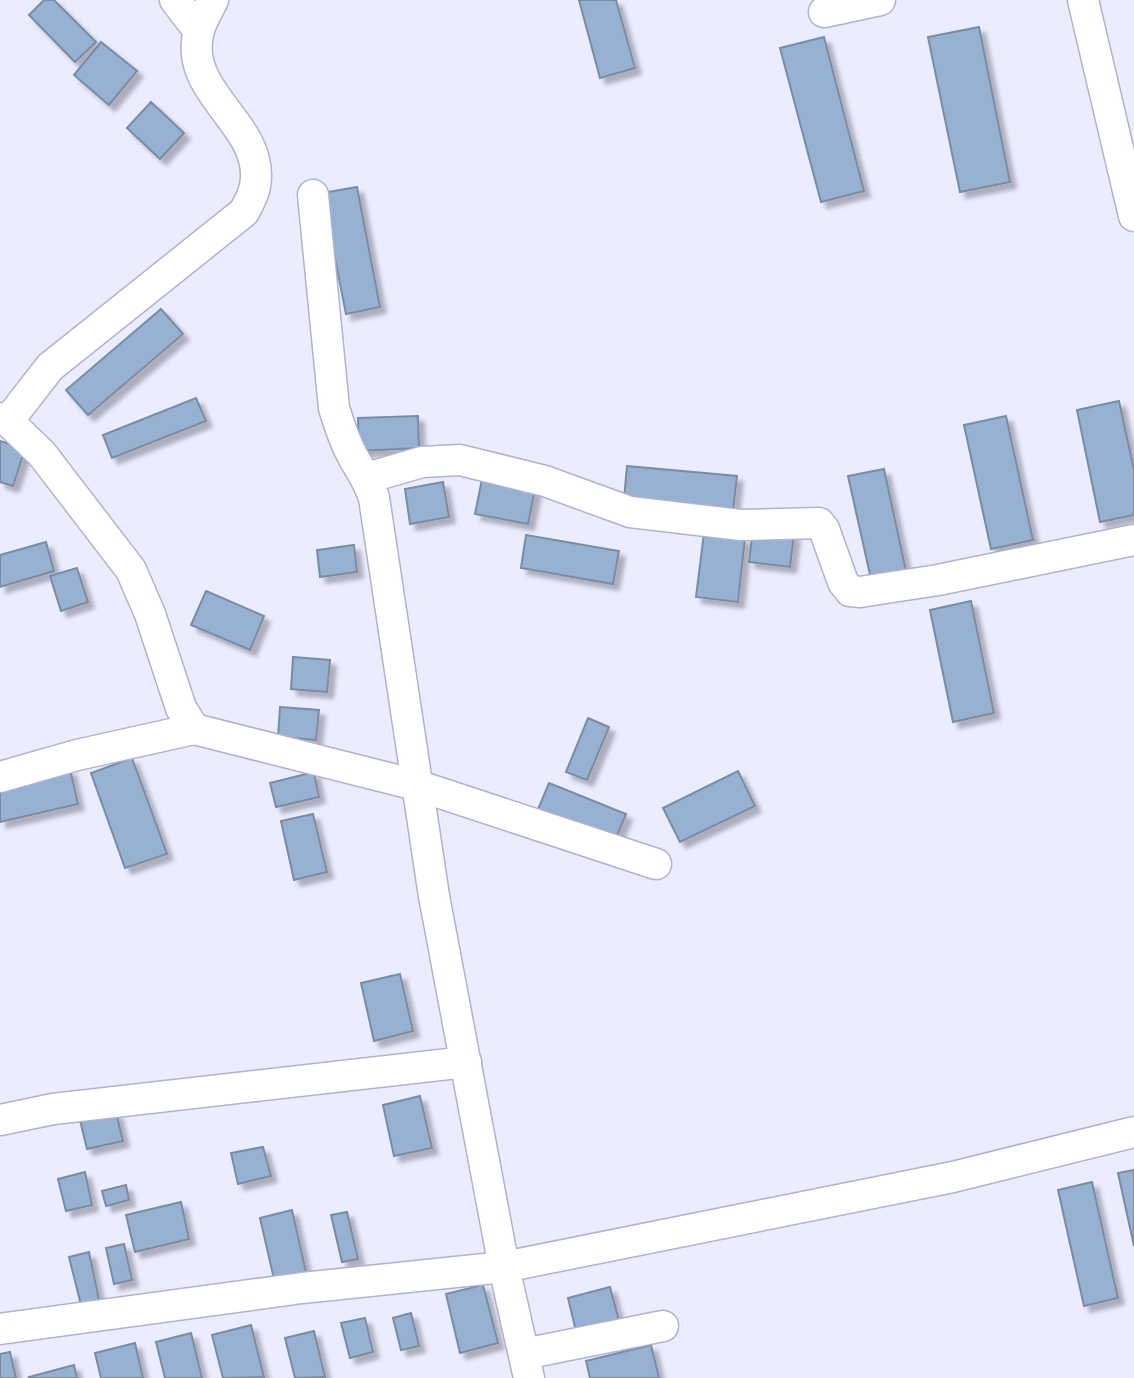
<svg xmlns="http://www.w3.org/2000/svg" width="1134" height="1378" font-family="Karla,sans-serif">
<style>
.building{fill:#97b1d3;stroke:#798ca4;stroke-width:2;filter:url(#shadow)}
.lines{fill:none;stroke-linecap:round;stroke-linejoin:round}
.street-casing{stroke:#b1b1d0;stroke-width:33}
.street{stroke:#fff;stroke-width:30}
</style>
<defs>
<filter id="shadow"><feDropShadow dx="6" dy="6" stdDeviation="2" flood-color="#0004"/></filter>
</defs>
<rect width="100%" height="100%" fill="#ececff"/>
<!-- building -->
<g class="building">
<polygon points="44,0 54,0 96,42 75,62 29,15"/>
<polygon points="579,0 616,0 635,68 600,78"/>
<polygon points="979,27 1010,182 960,192 928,37"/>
<polygon points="824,37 864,191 821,202 780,48"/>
<polygon points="101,42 137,71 109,105 74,75"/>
<polygon points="151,102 184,133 160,159 127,128"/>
<polygon points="357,187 380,307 346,314 322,193"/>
<polygon points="161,309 183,334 88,415 66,390"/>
<polygon points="196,398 206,421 112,458 103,435"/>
<polygon points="1119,401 1134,470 1134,515 1100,522 1077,410"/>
<polygon points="418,416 419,448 359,451 358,418"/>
<polygon points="1006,416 1033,540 991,549 964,425"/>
<polygon points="0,441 25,449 13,486 0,482"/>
<polygon points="627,466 737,476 733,510 624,499"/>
<polygon points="884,469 906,571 871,579 848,476"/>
<polygon points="482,479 535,489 528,524 475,514"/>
<polygon points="443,482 449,517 410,524 405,489"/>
<polygon points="753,529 794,534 790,567 749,562"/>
<polygon points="704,533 745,538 738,602 696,597"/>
<polygon points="526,535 619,551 613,584 521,568"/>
<polygon points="46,542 54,571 0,587 0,555"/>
<polygon points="354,545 357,572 320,577 317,550"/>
<polygon points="77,568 88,602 61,611 50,576"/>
<polygon points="206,591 264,616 250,650 191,625"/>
<polygon points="971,601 994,713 953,722 930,610"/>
<polygon points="293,657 330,660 327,692 291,689"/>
<polygon points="280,707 319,710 316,740 278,737"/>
<polygon points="588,718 609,727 587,780 566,772"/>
<polygon points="132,758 167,854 125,868 91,773"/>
<polygon points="70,769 78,804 0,822 0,785"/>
<polygon points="738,771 755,806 680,842 663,808"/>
<polygon points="314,772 319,797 276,807 270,783"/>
<polygon points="549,783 626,814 613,845 536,814"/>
<polygon points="313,814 327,872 294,880 281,821"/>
<polygon points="400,974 413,1031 374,1041 361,983"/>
<polygon points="420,1096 432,1148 394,1156 383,1105"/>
<polygon points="116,1112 123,1141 87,1149 80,1120"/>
<polygon points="263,1147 271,1176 238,1184 231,1153"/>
<polygon points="1134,1170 1134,1246 1118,1173"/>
<polygon points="85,1172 92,1205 66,1211 58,1179"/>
<polygon points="1092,1182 1118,1298 1084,1306 1058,1190"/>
<polygon points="126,1185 129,1200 106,1206 102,1191"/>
<polygon points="181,1202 189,1239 135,1252 126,1215"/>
<polygon points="292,1210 306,1272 274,1279 260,1218"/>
<polygon points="347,1212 358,1259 342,1262 331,1215"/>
<polygon points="124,1244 132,1280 114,1284 106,1248"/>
<polygon points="89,1252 99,1300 81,1305 69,1257"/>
<polygon points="483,1285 498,1343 460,1353 446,1294"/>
<polygon points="610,1287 619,1321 576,1331 568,1298"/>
<polygon points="411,1313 419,1346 401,1350 393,1318"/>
<polygon points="365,1318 373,1352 350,1358 341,1323"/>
<polygon points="251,1325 264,1377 223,1378 212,1335"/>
<polygon points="314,1331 325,1377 295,1378 285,1338"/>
<polygon points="191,1333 202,1378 165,1378 156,1342"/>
<polygon points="135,1343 143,1378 101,1378 95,1353"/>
<polygon points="651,1345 659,1378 590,1378 586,1361"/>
<polygon points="10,1352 16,1378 0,1378 0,1354"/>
<polygon points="74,1365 77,1378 30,1378 29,1377"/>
</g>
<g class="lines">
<defs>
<g id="street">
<polyline points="175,0 199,31"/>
<polyline points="1083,0 1134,216"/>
<polyline points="824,12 880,0"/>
<path d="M 313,195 L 334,408 C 339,425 345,442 353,457 C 361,471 369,482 374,498 L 434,896 L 504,1267 L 529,1378"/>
<polyline points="0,418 8,421 42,454 131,570 150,614 181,708 194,729 416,785 656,864"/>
<path d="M 8,421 L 50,367 L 244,212 C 250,201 256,190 256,177 C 258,121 182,91 199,30 C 202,20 208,10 213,0"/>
<polyline points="367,478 422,462 460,460 545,481 630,512 741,525 819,523 824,529 843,582 850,591 860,592 938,580 1134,540"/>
<polyline points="0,777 77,755 194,729"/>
<polyline points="0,1120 53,1109 466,1062"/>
<polyline points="0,1329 302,1288 504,1267 953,1177 1134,1132"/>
<polyline points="524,1354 663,1326"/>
</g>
</defs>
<!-- street casing -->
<use href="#street" class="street-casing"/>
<!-- street -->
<use href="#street" class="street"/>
</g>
</svg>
